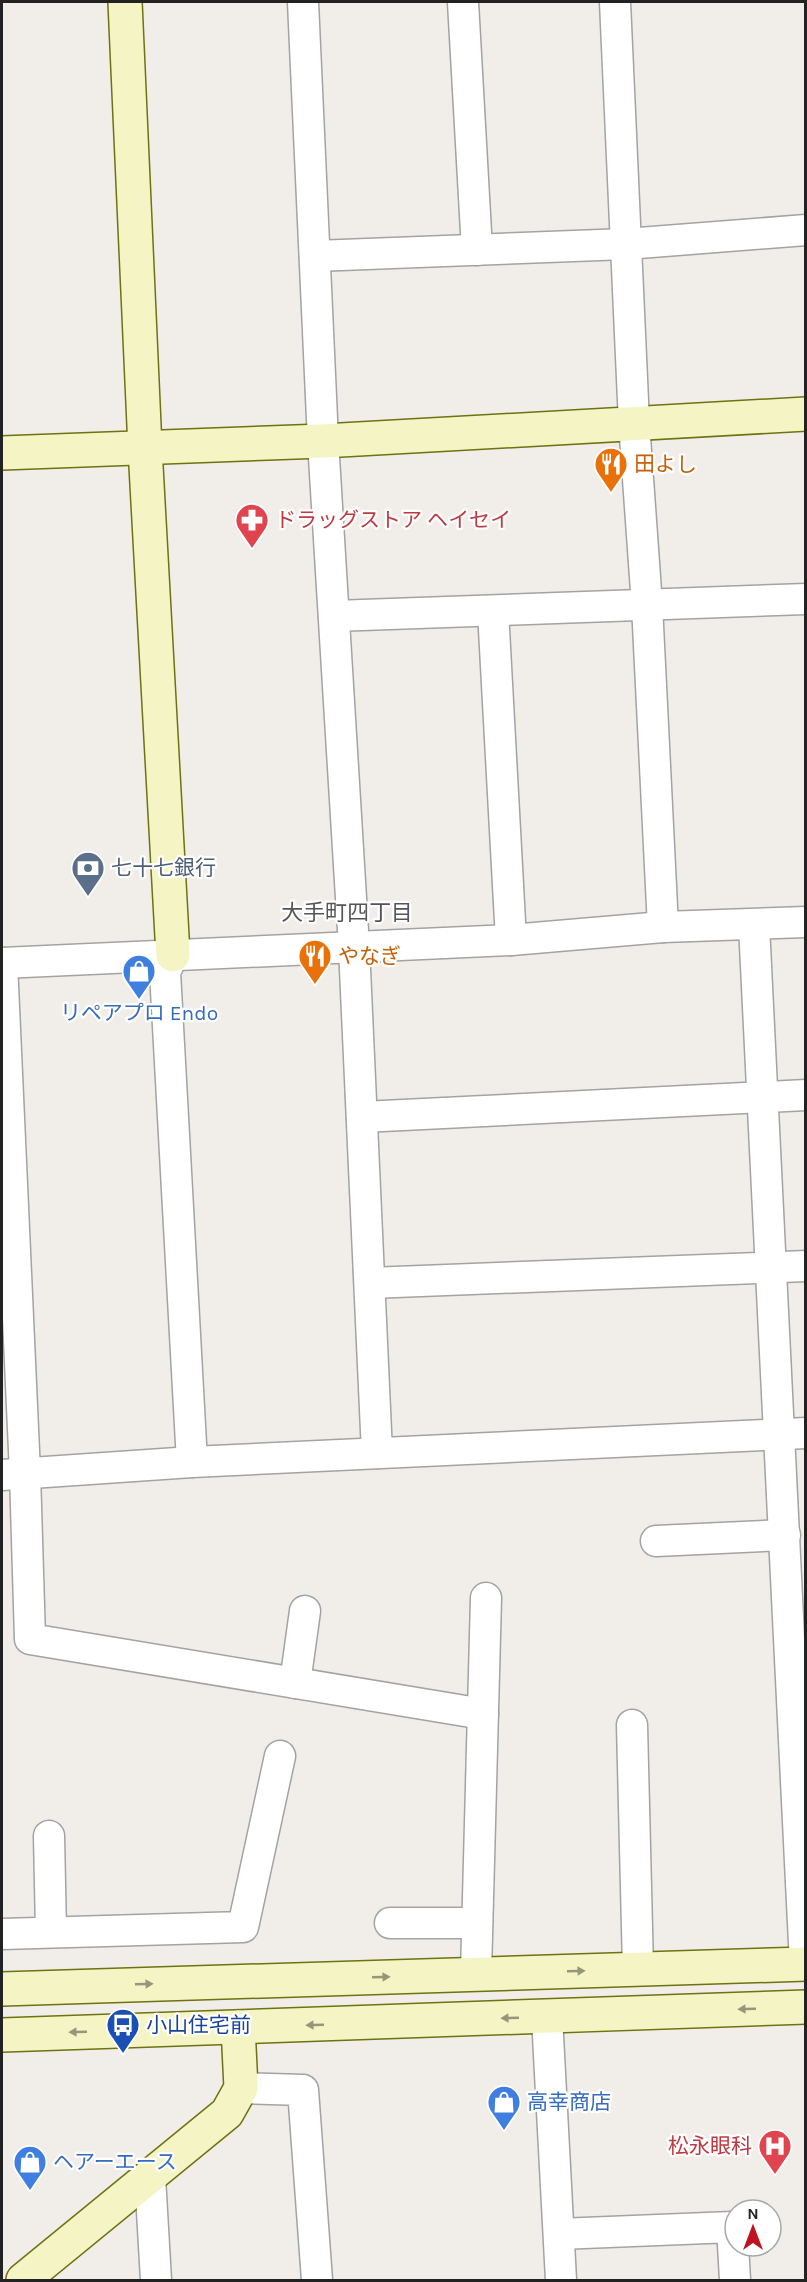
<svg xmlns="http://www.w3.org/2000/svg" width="807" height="2282" font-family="Karla,'Noto Sans JP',sans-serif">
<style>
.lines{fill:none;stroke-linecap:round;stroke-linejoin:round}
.street-casing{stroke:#a3a3a3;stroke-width:33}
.secondary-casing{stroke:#6e7210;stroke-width:36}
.street{stroke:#fff;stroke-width:30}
.secondary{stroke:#f5f4c4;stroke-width:33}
.oneway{fill:#96967b}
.labels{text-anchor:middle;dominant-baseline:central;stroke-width:4.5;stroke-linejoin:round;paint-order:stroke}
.food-label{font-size:21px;fill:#c56008;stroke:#fff;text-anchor:start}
.health-label{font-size:21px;fill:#be3a42;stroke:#fff;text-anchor:start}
.service-label{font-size:21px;fill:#4e5e75;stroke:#fff;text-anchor:start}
.shop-label{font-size:21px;fill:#366cbe;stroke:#fff;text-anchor:start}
.transit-label{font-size:21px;fill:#164399;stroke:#fff;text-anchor:start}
.neighbourhood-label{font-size:22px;fill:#555;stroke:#fff}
</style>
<rect width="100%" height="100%" fill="#f1eeea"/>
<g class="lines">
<defs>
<g id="street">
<polyline points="303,2 323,441 354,947 377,1453"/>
<polyline points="463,2 477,250"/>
<polyline points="615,2 634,423 647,605 663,927"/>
<polyline points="315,256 626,244 806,230"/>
<polyline points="493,611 511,940"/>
<polyline points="334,616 806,599"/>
<polyline points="754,925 805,1964"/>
<polyline points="173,955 165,972 192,1462"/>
<polyline points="2,963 25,1473 30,1639 483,1714"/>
<polyline points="2,963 511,940 663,927 806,922"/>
<polyline points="362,1117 806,1095"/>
<polyline points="370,1283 806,1266"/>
<polyline points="2,1475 192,1462 806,1433"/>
<polyline points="656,1541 785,1535"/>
<polyline points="295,1683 305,1611"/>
<polyline points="632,1725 638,1969"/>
<polyline points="49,1836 51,1932"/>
<polyline points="390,1923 477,1923"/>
<polyline points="2,1934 243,1927 280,1756"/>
<polyline points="476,1973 486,1598"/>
<polyline points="547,2017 561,2280"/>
<polyline points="241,2088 303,2090 317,2280"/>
<polyline points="150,2177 156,2280"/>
<polyline points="559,2234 732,2227 735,2280"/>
</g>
<g id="secondary">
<polyline points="125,2 145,448 173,955"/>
<polyline points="2,453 323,441 806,414"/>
<polyline points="2,1989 806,1964"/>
<polyline points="2,2035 806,2007"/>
<polyline points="23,2280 227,2113 241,2088 238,2027"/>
</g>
</defs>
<!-- street casing -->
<use href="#street" class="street-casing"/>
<!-- secondary casing -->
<use href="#secondary" class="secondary-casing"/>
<!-- street -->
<use href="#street" class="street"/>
<!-- secondary -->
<use href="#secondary" class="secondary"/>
</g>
<!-- one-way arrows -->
<defs><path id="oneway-solid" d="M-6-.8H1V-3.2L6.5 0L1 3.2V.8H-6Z" transform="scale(1.5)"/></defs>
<g class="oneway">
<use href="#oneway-solid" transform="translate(576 1971) rotate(-2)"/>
<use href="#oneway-solid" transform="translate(381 1977) rotate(-2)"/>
<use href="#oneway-solid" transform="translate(144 1984) rotate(-2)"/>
<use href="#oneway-solid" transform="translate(747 2009) rotate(178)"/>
<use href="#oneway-solid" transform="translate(510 2018) rotate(178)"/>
<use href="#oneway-solid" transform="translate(315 2025) rotate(178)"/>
<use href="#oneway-solid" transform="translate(78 2032) rotate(178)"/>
</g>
<!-- icons -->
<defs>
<symbol id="restaurant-pin" viewBox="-11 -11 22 30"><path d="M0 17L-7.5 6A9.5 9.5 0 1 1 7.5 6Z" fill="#e8710a" stroke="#fff"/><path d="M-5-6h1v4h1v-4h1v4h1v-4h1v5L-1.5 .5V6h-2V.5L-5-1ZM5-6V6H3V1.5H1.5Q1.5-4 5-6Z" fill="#fff"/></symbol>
<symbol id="pharmacy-pin" viewBox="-11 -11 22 30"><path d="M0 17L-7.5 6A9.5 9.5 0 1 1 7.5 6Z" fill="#e0444e" stroke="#fff"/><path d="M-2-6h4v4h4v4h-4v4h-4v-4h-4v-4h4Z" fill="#fff"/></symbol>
<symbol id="bank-pin" viewBox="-11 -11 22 30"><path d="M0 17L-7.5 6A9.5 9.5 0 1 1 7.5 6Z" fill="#5c6f8a" stroke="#fff"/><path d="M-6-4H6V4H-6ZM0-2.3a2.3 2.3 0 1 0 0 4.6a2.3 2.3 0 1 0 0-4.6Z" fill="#fff"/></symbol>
<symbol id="shop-pin" viewBox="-11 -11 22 30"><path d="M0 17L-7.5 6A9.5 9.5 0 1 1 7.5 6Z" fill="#3f7fe0" stroke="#fff"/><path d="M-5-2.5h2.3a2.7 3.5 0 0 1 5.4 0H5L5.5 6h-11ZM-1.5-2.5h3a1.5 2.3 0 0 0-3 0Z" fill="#fff"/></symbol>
<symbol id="bus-pin" viewBox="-11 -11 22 30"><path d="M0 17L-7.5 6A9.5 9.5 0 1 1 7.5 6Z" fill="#1a4fb4" stroke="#fff"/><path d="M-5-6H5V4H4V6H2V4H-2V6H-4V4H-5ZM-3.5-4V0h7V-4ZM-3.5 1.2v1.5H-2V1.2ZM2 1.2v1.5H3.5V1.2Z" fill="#fff"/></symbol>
<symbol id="hospital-pin" viewBox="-11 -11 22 30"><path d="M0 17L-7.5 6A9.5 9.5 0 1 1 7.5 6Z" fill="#e0444e" stroke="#fff"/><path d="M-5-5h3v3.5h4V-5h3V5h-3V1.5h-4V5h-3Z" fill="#fff"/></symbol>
</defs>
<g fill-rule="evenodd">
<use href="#restaurant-pin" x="592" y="445" width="38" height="52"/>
<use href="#pharmacy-pin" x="233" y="501" width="38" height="52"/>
<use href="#bank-pin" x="69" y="849" width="38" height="52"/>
<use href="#restaurant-pin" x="296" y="937" width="38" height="52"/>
<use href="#shop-pin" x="120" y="952" width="38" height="52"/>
<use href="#bus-pin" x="104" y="2006" width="38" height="52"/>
<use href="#shop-pin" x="485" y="2083" width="38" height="52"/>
<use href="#hospital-pin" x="756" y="2127" width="38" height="52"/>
<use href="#shop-pin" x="11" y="2143" width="38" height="52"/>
</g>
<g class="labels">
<!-- food labels -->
<g class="food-label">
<text x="634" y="464">田よし</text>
<text x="338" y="956">やなぎ</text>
</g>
<!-- health labels -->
<g class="health-label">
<text x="275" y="520">ドラッグストア ヘイセイ</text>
<text x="752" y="2146" text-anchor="end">松永眼科</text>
</g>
<!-- service labels -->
<g class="service-label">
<text x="111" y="868">七十七銀行</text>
</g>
<!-- shop labels -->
<g class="shop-label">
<text x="139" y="1013" text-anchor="middle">リペアプロ Endo</text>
<text x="527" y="2102">高幸商店</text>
<text x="53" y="2162">ヘアーエース</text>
</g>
<!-- transit labels -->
<g class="transit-label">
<text x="146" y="2025">小山住宅前</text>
</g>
<!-- neighbourhood labels -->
<g class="neighbourhood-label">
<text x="347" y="913">大手町四丁目</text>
</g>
</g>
<!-- border -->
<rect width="807" height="2282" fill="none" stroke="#222222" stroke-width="6"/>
<!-- north arrow -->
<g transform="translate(753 2228)"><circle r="28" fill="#ffffff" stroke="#a7a7a7" stroke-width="1.5"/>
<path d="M0-4.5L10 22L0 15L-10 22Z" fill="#c01320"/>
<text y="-9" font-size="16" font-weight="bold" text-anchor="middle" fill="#222222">N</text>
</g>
</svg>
